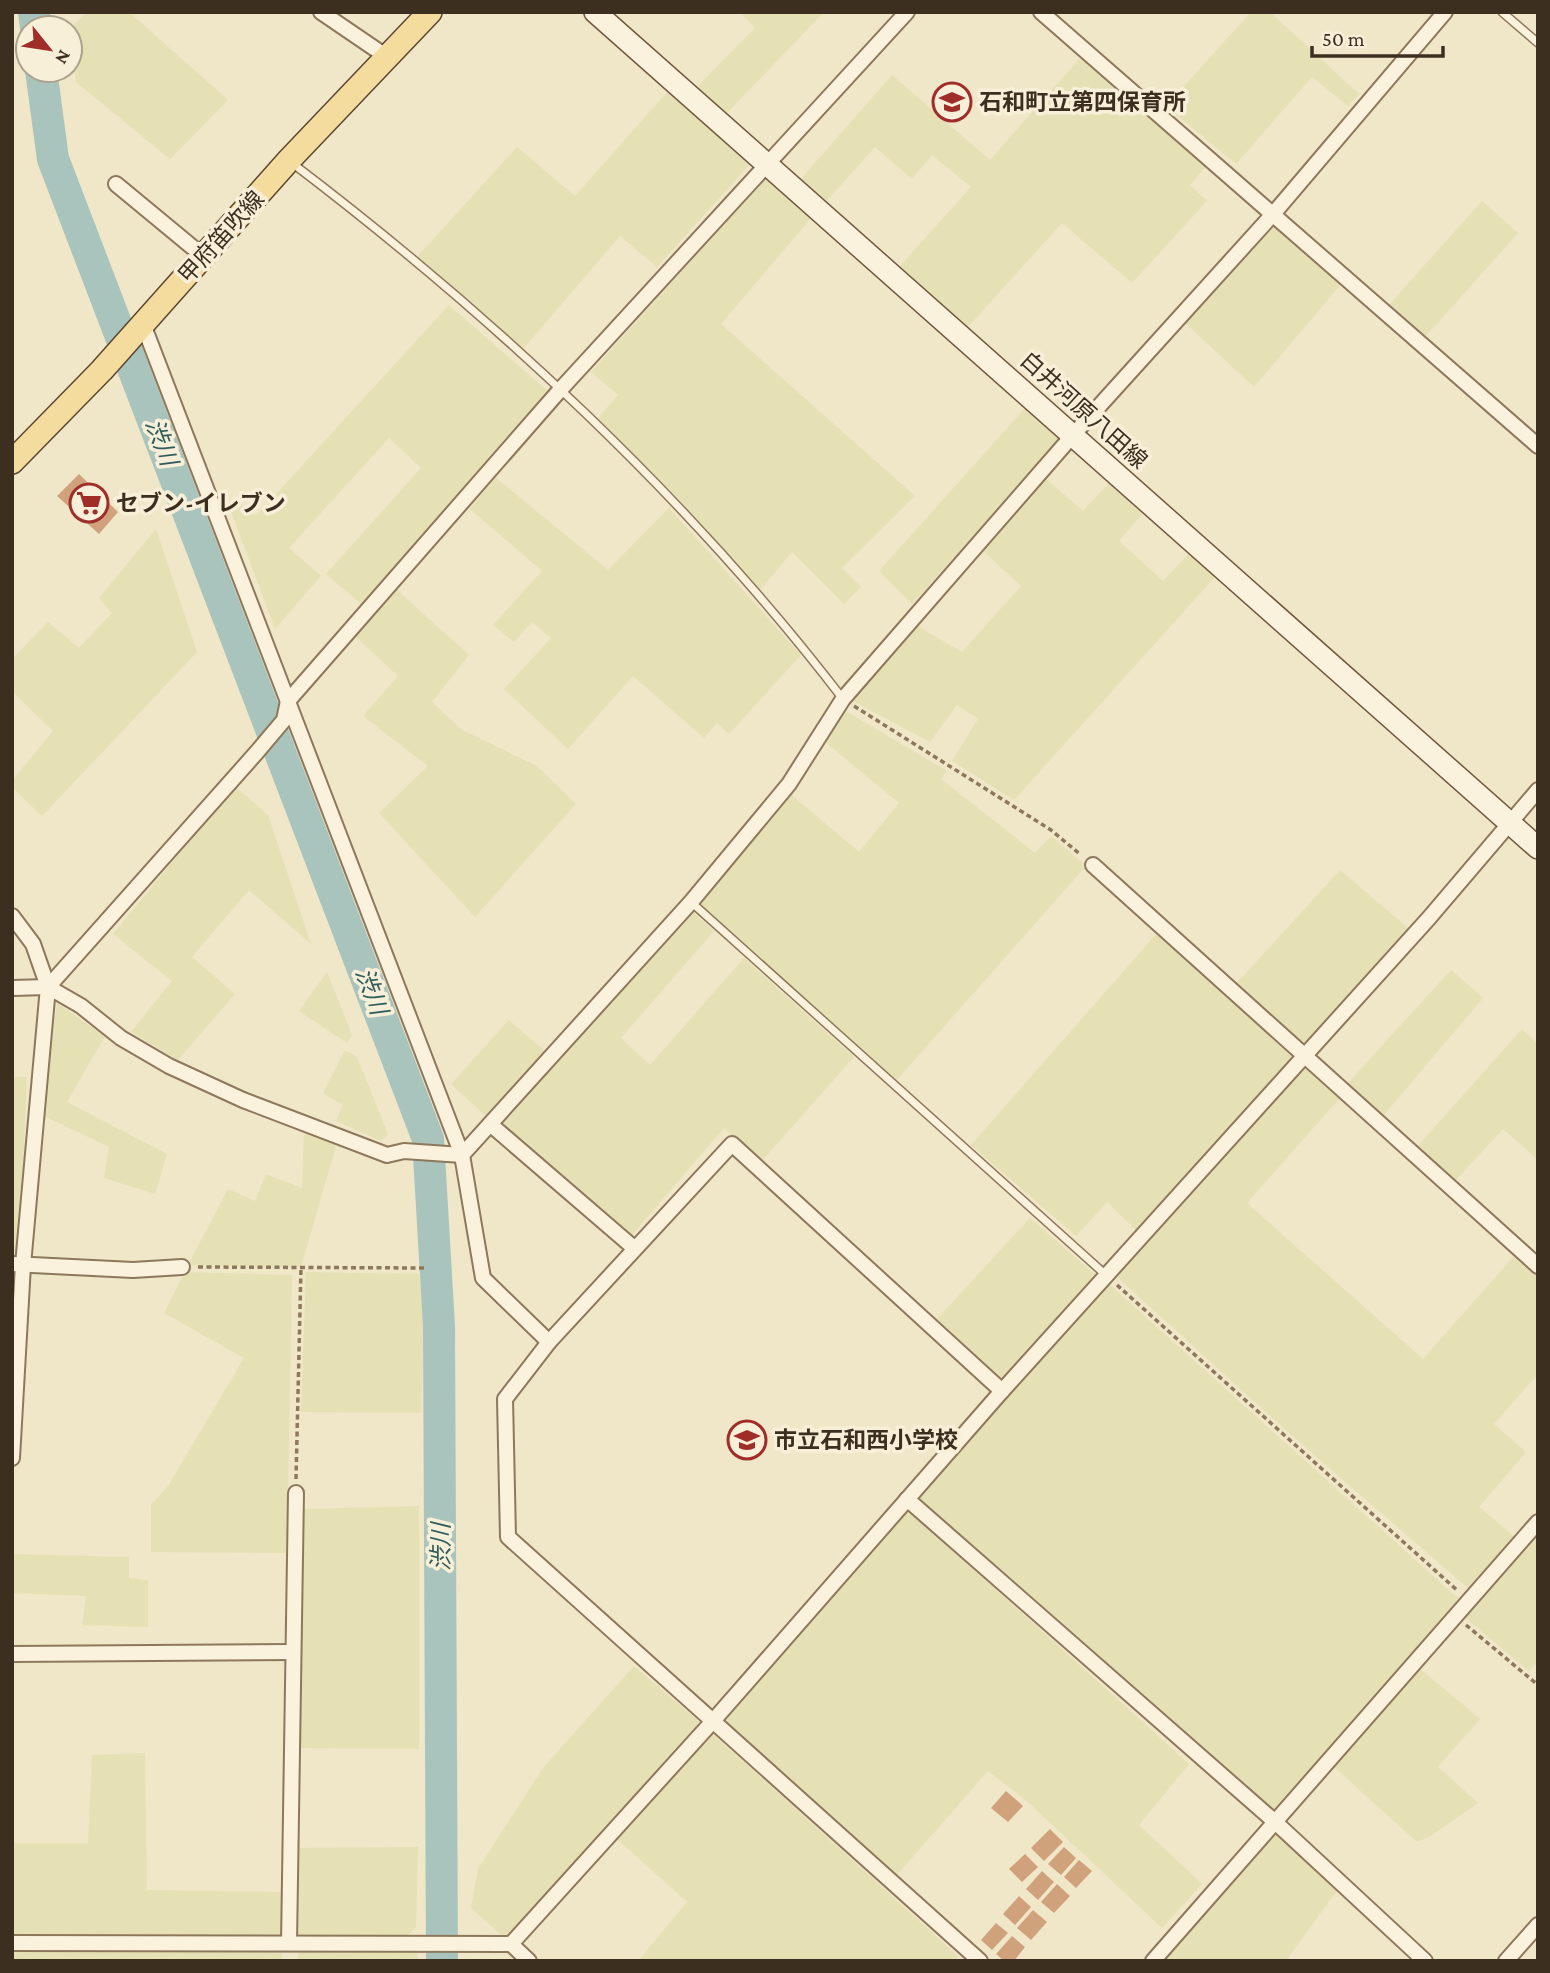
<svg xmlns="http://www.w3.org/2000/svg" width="1550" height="1973" font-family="'Crimson Pro','Noto Sans JP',serif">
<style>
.farmland{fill:#e6e0b5}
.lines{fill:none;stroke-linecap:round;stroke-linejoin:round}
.river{stroke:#a9c4bd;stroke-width:32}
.building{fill:#cfa27c}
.service-casing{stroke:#8d785c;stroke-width:10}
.minor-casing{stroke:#8d785c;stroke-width:18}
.secondary-casing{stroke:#6f593f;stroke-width:24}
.primary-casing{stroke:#5b4630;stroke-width:26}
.path{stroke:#8d785c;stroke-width:3.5;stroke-dasharray:5 3.5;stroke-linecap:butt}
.service{stroke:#faf2dc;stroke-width:7}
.minor{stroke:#faf2dc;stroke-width:14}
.secondary{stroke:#faf2dc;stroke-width:21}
.primary{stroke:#f4dc9f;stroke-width:23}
.labels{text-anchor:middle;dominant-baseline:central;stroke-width:7;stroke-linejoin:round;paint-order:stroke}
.poi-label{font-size:23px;font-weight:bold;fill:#3d2f20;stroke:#f7efd8;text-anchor:start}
.street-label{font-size:23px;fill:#3d2f20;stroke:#f7efd8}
.water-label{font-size:24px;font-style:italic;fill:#2f5d5c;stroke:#f7efd8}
</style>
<rect width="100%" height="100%" fill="#f0e6c8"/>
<!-- farmland -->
<g class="farmland">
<polygon points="87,12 129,12 228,100 170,159 76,82 70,29"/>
<polygon points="740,12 824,12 727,113 697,87 755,28"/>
<polygon points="1251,12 1270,12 1359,94 1348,106 1312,77 1236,164 1166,106"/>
<polygon points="1082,56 1208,164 1190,185 1207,201 1132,283 1062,223 967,328 900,266 971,187 932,155 912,179 875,147 824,204 800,180 892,75 990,160"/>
<polygon points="668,91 750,164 657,267 620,236 523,349 417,257 517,147 575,196"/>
<polygon points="766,178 812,217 721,324 915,496 842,568 861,587 844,604 792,552 760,590 685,505 598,418 618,395 591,372"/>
<polygon points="1482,201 1518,233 1426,336 1389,305"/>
<polygon points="1273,221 1343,282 1254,387 1183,321"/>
<polygon points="449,305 550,393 364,606 326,574 421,468 389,438 289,548 321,576 275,629 229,506 234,498 256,516"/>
<polygon points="1027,406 1061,438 912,604 879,571"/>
<polygon points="495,477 608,570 669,508 801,655 729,734 717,723 704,738 633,676 568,749 504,689 551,638 532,622 514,642 493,625 542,571 470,509"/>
<polygon points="1044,477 1083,511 1109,483 1142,514 1119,541 1163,581 1189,554 1215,577 1014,800 952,761 978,719 957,705 930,742 851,700 916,625 962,652 1021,586 981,549"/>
<polygon points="156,529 197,652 42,816 12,787 12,781 53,731 12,691 12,659 48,622 79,648 112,613 99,598"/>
<polygon points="396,589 469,655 432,702 462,730 537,766 576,804 475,917 379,813 428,766 363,716 398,676 355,636"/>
<polygon points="844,710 947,771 941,779 1035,853 1051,836 1086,866 896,1081 695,906 743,853 788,792 859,852 899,803 824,741"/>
<polygon points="235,786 268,815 311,944 249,890 192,957 235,994 178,1060 131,1032 172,981 113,934"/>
<polygon points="1340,870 1409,929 1304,1045 1237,983"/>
<polygon points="692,911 714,931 621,1038 650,1065 744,958 854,1057 761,1162 724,1128 631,1236 501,1122"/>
<polygon points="1158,932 1294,1056 1138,1232 1107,1202 1076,1236 971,1145"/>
<polygon points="1451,970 1483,998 1383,1116 1348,1083"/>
<polygon points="327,972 352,1035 347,1043 299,1011"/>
<polygon points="57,1003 105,1036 67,1102 167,1154 155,1194 104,1178 109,1147 42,1115"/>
<polygon points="509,1020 548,1054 489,1119 451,1084"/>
<polygon points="1522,1029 1538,1044 1538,1160 1503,1129 1455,1181 1416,1148"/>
<polygon points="345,1050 357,1057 388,1134 381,1141 336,1121 343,1105 323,1093"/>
<polygon points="1306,1066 1340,1098 1247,1203 1423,1359 1514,1256 1538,1277 1538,1374 1494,1424 1526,1452 1479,1507 1516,1538 1470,1590 1290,1434 1117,1277"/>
<polygon points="12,1077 27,1077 19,1258 12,1258"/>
<polygon points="304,1128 337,1142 301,1267 188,1265 228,1189 255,1201 266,1174 302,1188"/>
<polygon points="1030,1218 1098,1277 1004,1380 937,1319"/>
<polygon points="185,1272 292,1275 287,1553 151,1552 151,1505 168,1486 244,1358 164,1313"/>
<polygon points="306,1272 419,1274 424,1318 421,1413 301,1412"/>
<polygon points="1109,1284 1462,1602 1272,1813 916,1501"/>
<polygon points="419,1506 419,1749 296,1748 303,1509"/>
<polygon points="908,1510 1189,1764 1139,1825 1202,1884 1162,1928 1028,1802 988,1771 896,1876 721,1721"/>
<polygon points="1538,1531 1538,1662 1529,1671 1462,1615"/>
<polygon points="14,1554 129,1557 129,1578 148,1580 148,1627 82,1625 86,1596 12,1593"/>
<polygon points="634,1666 701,1723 513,1935 501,1935 471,1908 478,1869 543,1768"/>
<polygon points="1418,1667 1480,1719 1438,1767 1478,1803 1429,1837 1417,1842 1331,1764"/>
<polygon points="712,1733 958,1956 954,1961 638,1961 687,1902 616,1838"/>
<polygon points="145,1753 147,1890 282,1892 282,1937 12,1936 12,1843 88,1843 92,1755"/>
<polygon points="1274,1832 1338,1889 1286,1961 1160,1961"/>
<polygon points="418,1847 416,1927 407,1936 295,1938 295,1848"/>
<polygon points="12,1949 282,1951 282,1961 12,1961"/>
<polygon points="298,1952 417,1953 418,1961 298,1961"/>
</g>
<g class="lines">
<!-- river -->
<g class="river">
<polyline points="34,12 36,28"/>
<polyline points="41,70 53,159 428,1139 439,1326 442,1961"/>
</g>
</g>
<!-- building -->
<g class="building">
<polygon points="79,474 118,512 99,534 57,496"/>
<polygon points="1006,1791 1023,1806 1008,1822 991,1808"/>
<polygon points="1050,1829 1063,1842 1044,1861 1031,1848"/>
<polygon points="1064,1847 1076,1858 1061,1875 1048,1864"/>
<polygon points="1025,1854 1038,1867 1022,1882 1009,1869"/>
<polygon points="1079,1860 1092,1871 1076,1888 1064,1877"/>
<polygon points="1042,1871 1054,1882 1038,1900 1026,1889"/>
<polygon points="1057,1884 1070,1896 1054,1913 1041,1902"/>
<polygon points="1019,1896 1031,1907 1015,1925 1003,1914"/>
<polygon points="1033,1910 1047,1922 1031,1940 1017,1928"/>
<polygon points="996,1923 1008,1933 992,1950 981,1940"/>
<polygon points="1012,1936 1025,1947 1014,1961 1004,1961 996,1954"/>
</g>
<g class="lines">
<defs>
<g id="service">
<polyline points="1502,12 1538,43"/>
<path d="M 292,163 C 493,316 689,498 843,699"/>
<polyline points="691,902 1107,1276"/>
</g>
<g id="minor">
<polyline points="321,12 387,57"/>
<polyline points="1041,12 1538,446"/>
<polyline points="116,184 203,256"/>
<polyline points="143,324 462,1155 483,1278 549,1342"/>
<polyline points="1093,865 1538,1266"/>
<polyline points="12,916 33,944 48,987 23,1265 12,1458"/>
<polyline points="48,987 257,752 284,720 288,701 560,390 907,12"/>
<polyline points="12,988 48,987 81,1006 121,1038 169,1066 243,1100 387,1155 404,1151 462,1155"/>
<polyline points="490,1124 634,1248"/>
<polyline points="462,1155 691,902 789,784 843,699 1073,435 1274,213 1445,12"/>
<polyline points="12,1264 133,1270 182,1267"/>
<polyline points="907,1499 1274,1821 1425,1961"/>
<polyline points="12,1654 293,1652"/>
<polyline points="12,1943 511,1944 529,1961"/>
<polyline points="289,1943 296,1493"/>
<polyline points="511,1944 713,1721 1002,1391 1429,918 1538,790"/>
<polyline points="980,1961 508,1537 505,1399 549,1342 732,1144 1002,1391"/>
<polyline points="1153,1961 1538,1522"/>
<polyline points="1506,1961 1538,1925"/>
</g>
<polyline id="secondary" points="595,12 1538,848"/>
<polyline id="primary" points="12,462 102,370 289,160 430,12"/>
</defs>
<!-- service casing -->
<use href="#service" class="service-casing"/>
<!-- minor casing -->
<use href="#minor" class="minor-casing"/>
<!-- secondary casing -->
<use href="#secondary" class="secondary-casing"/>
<!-- primary casing -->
<use href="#primary" class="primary-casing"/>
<!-- path -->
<g class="path">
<polyline points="854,706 1051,830 1081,855"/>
<polyline points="198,1267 426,1268"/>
<polyline points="1117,1285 1458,1591"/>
<polyline points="296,1479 301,1267"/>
<polyline points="1466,1625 1538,1685"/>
</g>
<!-- service -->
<use href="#service" class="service"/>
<!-- minor -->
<use href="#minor" class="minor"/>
<!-- secondary -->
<use href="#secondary" class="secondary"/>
<!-- primary -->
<use href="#primary" class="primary"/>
</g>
<!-- icons -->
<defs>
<symbol id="school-ring" viewBox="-11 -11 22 22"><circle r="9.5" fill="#f7efd8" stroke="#9f2d29" stroke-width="1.5"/><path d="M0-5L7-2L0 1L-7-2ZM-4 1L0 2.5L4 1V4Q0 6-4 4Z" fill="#9f2d29"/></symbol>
<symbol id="supermarket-ring" viewBox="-11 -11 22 22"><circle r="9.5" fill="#f7efd8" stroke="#9f2d29" stroke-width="1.5"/><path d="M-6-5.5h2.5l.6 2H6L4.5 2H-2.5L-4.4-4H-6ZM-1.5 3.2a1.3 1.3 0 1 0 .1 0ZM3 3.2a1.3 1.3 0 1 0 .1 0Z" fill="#9f2d29"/></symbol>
</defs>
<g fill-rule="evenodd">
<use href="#school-ring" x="930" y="80" width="44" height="44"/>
<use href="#supermarket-ring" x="67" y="481" width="44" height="44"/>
<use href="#school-ring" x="725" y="1418" width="44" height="44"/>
</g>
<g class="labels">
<!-- poi labels -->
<g class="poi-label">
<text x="979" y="102">石和町立第四保育所</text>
<text x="116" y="503">セブン-イレブン</text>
<text x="774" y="1440">市立石和西小学校</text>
</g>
<!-- street labels -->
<g class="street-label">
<text transform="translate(221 237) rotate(-48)">甲府笛吹線</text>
<text transform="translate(1084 410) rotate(42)">白井河原八田線</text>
</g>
<!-- water labels -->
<g class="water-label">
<text transform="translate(162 442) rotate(69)">渋川</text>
<text transform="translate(372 991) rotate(69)">渋川</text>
<text transform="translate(440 1547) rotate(-90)">渋川</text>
</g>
</g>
<!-- border -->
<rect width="1550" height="1973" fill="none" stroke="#3d2f20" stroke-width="28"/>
<!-- north arrow -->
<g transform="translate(49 49) rotate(120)"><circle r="33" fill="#f7efd8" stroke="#ada28e" stroke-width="2"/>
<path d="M0-5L12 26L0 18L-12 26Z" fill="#9f2d29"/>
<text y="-10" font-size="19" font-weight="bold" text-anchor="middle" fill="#3d2f20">N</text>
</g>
<!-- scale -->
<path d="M1312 46v10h131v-10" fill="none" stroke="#3d2f20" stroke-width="3.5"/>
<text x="1322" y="46" font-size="21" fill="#3d2f20" stroke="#f7efd8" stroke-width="5" paint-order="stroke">50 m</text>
</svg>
